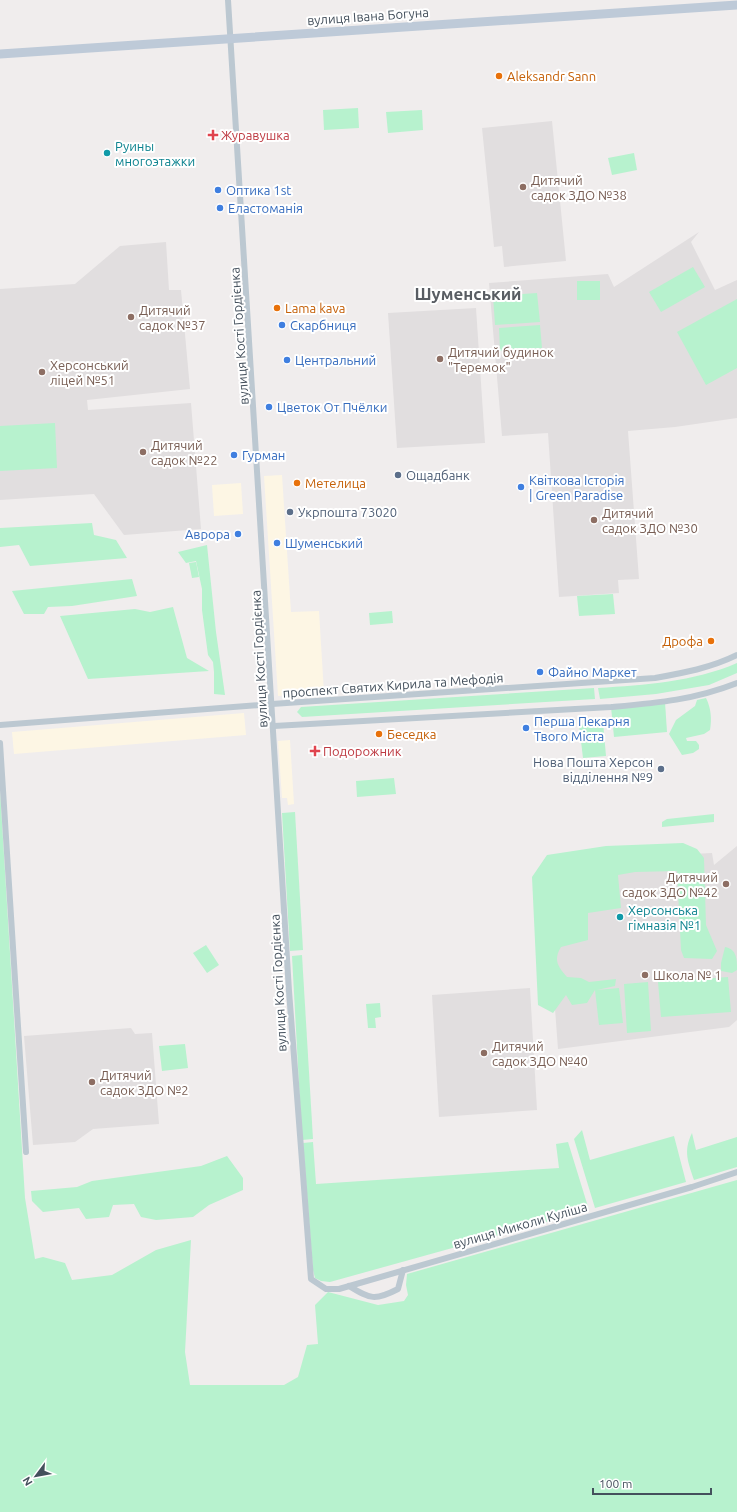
<svg xmlns="http://www.w3.org/2000/svg" width="737" height="1512" font-family="Ubuntu,sans-serif">
<style>
.commercial{fill:#fdf6e4}
.education{fill:#e1dedf}
.green{fill:#b7f2ce}
.lines{fill:none;stroke-linecap:round;stroke-linejoin:round}
.street{stroke:#bcc8d1;stroke-width:6}
.secondary{stroke:#becad8;stroke-width:9}
.food-dot{fill:#e8710a;stroke:#fff;stroke-width:1.5}
.health-dot{fill:#e0444e;stroke:#fff;stroke-width:1.5}
.culture-dot{fill:#0f9aa8;stroke:#fff;stroke-width:1.5}
.education-dot{fill:#8d6e63;stroke:#fff;stroke-width:1.5}
.shop-dot{fill:#3f7fe0;stroke:#fff;stroke-width:1.5}
.service-dot{fill:#5c6f8a;stroke:#fff;stroke-width:1.5}
.labels{text-anchor:middle;dominant-baseline:central;stroke-width:4;stroke-linejoin:round;paint-order:stroke}
.street-label{font-size:13px;fill:#44505c;stroke:#fff}
.food-label{font-size:13px;fill:#c56008;stroke:#fff;text-anchor:start}
.health-label{font-size:13px;fill:#be3a42;stroke:#fff;text-anchor:start}
.culture-label{font-size:13px;fill:#0d838f;stroke:#fff;text-anchor:start}
.education-label{font-size:13px;fill:#785e54;stroke:#fff;text-anchor:start}
.shop-label{font-size:13px;fill:#366cbe;stroke:#fff;text-anchor:start}
.service-label{font-size:13px;fill:#4e5e75;stroke:#fff;text-anchor:start}
.district-label{font-size:17px;font-weight:bold;fill:#595d63;stroke:#fff}
</style>
<rect width="100%" height="100%" fill="#f0eded"/>
<!-- commercial -->
<g class="commercial">
<polygon points="282,475 291,612 319,611 324,693 278,696 264,476"/>
<polygon points="241,483 243,514 214,516 212,485"/>
<polygon points="244,713 246,735 14,754 12,732"/>
<polygon points="290,740 294,804 288,805 287,798 282,798 278,741"/>
</g>
<!-- education -->
<g class="education">
<polygon points="552,121 566,261 504,267 502,246 494,247 482,128"/>
<polygon points="699,232 691,242 715,290 737,280 737,418 675,427 628,431 639,579 618,580 619,593 559,597 548,433 502,436 489,283 608,274 614,287"/>
<polygon points="166,242 169,290 181,290 190,389 87,400 88,410 191,403 201,529 124,535 94,494 0,500 0,289 75,284 120,246"/>
<polygon points="476,308 485,443 397,448 388,313"/>
<polygon points="737,846 737,1020 729,1027 558,1049 544,861 712,853 714,865"/>
<polygon points="530,988 537,1110 439,1117 432,995"/>
<polygon points="131,1028 135,1034 152,1033 159,1124 93,1129 75,1142 33,1145 24,1036"/>
</g>
<!-- green -->
<g class="green">
<polygon points="358,108 359,128 324,130 323,110"/>
<polygon points="422,110 423,130 388,133 386,112"/>
<polygon points="634,153 637,170 612,175 608,158"/>
<polygon points="693,267 705,287 661,312 649,292"/>
<rect x="577" y="281" width="23" height="19"/>
<polygon points="537,293 540,322 495,325 493,296"/>
<polygon points="737,299 737,368 706,385 677,332"/>
<polygon points="540,325 542,348 500,351 499,328"/>
<polygon points="55,423 57,468 0,471 0,426"/>
<polygon points="92,523 94,535 116,540 127,558 30,566 19,545 0,547 0,528"/>
<polygon points="207,545 216,632 225,695 214,694 214,672 213,662 208,655 202,610 202,589 196,561 186,563 178,552"/>
<polygon points="196,562 199,577 192,578 189,563"/>
<polygon points="132,579 137,596 72,606 48,607 44,614 24,614 12,591"/>
<polygon points="613,594 615,614 579,616 577,596"/>
<polygon points="173,607 187,658 209,671 88,679 60,616 135,609 150,612"/>
<polygon points="392,611 393,623 370,625 369,613"/>
<path d="M 737,663 L 737,673 L 709,685 L 656,694 L 600,699 L 598,688 C 645,685 693,682 737,663 Z"/>
<polygon points="594,688 595,699 302,717 297,712 301,707"/>
<path d="M 706,698 C 711,708 712,719 710,730 L 704,734 L 686,738 L 687,741 L 696,741 L 699,745 L 699,749 L 693,753 L 682,755 L 669,734 L 676,720 L 695,706 L 697,700 Z"/>
<polygon points="665,702 667,732 614,737 611,707"/>
<polygon points="603,722 606,756 583,758 579,725"/>
<polygon points="394,778 396,794 357,797 356,781"/>
<polygon points="0,790 25,1198 35,1259 43,1257 65,1263 72,1280 112,1275 156,1250 191,1240 185,1352 190,1385 284,1385 298,1377 307,1345 318,1344 315,1305 328,1292 378,1305 404,1301 408,1295 406,1285 407,1274 737,1180 737,1512 0,1512"/>
<polygon points="295,812 303,950 290,951 282,813"/>
<polygon points="714,814 714,822 662,827 662,822 667,819"/>
<path d="M 683,843 L 697,849 L 704,858 L 706,925 L 717,951 L 712,959 L 684,958 L 681,950 L 677,871 L 635,872 L 618,875 L 621,908 L 588,913 L 588,940 L 561,947 C 553,960 558,967 567,977 L 581,978 L 589,982 L 616,979 L 615,986 L 597,990 L 619,988 L 623,1023 L 599,1025 L 595,990 L 587,1003 L 572,1005 L 566,995 L 553,1013 L 538,1005 L 532,877 L 547,855 L 606,846 Z"/>
<polygon points="206,945 219,965 207,973 193,953"/>
<path d="M 725,947 C 737,949 737,960 737,970 L 732,973 L 721,971 L 721,963 Z"/>
<polygon points="302,955 313,1139 302,1140 292,956"/>
<polygon points="728,977 731,1012 661,1017 658,982"/>
<polygon points="648,982 651,1031 627,1033 624,984"/>
<polygon points="380,1003 381,1017 375,1018 376,1028 368,1028 366,1004"/>
<polygon points="185,1044 188,1068 162,1071 159,1046"/>
<polygon points="582,1130 590,1160 674,1136 686,1182 595,1208 574,1139"/>
<path d="M 692,1133 L 696,1150 L 737,1137 L 737,1167 L 694,1180 C 688,1162 683,1151 692,1133 Z"/>
<polygon points="313,1142 316,1184 559,1168 556,1144 568,1142 589,1210 330,1282 321,1281 315,1278 313,1270 303,1143"/>
<polygon points="227,1156 243,1178 243,1190 209,1205 193,1217 156,1220 141,1217 134,1204 113,1205 109,1217 86,1219 79,1208 43,1212 32,1201 31,1191 77,1187 92,1181 201,1166"/>
</g>
<g class="lines">
<!-- street -->
<g class="street">
<polyline points="228,0 289,991 311,1279 326,1289 339,1289 692,1187 737,1172"/>
<path d="M 0,725 L 272,704 L 655,678 C 683,673 711,668 737,655"/>
<path d="M 274,726 L 611,707 C 656,703 694,700 737,683"/>
<polyline points="0,743 26,1152"/>
<path d="M 349,1286 C 370,1299 375,1301 398,1289 L 403,1270"/>
</g>
<!-- secondary -->
<polyline class="secondary" points="0,54 737,5"/>
</g>
<!-- markers -->
<g class="food-dot">
<circle cx="499" cy="76" r="4"/>
<circle cx="277" cy="308" r="4"/>
<circle cx="297" cy="483" r="4"/>
<circle cx="711" cy="641" r="4"/>
<circle cx="379" cy="734" r="4"/>
</g>
<g class="health-dot">
<path d="M211 129h4v4h4v4h-4v4h-4v-4h-4v-4h4z"/>
<path d="M313 745h4v4h4v4h-4v4h-4v-4h-4v-4h4z"/>
</g>
<g class="culture-dot">
<circle cx="107" cy="153" r="4"/>
<circle cx="620" cy="917" r="4"/>
</g>
<g class="education-dot">
<circle cx="523" cy="187" r="4"/>
<circle cx="131" cy="317" r="4"/>
<circle cx="440" cy="359" r="4"/>
<circle cx="42" cy="372" r="4"/>
<circle cx="143" cy="452" r="4"/>
<circle cx="594" cy="520" r="4"/>
<circle cx="726" cy="884" r="4"/>
<circle cx="645" cy="975" r="4"/>
<circle cx="484" cy="1053" r="4"/>
<circle cx="92" cy="1082" r="4"/>
</g>
<g class="shop-dot">
<circle cx="218" cy="190" r="4"/>
<circle cx="220" cy="208" r="4"/>
<circle cx="282" cy="325" r="4"/>
<circle cx="287" cy="360" r="4"/>
<circle cx="269" cy="407" r="4"/>
<circle cx="234" cy="455" r="4"/>
<circle cx="521" cy="487" r="4"/>
<circle cx="238" cy="534" r="4"/>
<circle cx="277" cy="543" r="4"/>
<circle cx="540" cy="672" r="4"/>
<circle cx="526" cy="728" r="4"/>
</g>
<g class="service-dot">
<circle cx="398" cy="475" r="4"/>
<circle cx="290" cy="512" r="4"/>
<circle cx="661" cy="769" r="4"/>
</g>
<g class="labels">
<!-- street labels -->
<g class="street-label">
<text transform="translate(368 16) rotate(-4)">вулиця Івана Богуна</text>
<text transform="translate(239 336) rotate(-94)">вулиця Кості Гордієнка</text>
<text transform="translate(259 659) rotate(-93)">вулиця Кості Гордієнка</text>
<text transform="translate(393 685) rotate(-4)">проспект Святих Кирила та Мефодія</text>
<text transform="translate(278 983) rotate(-93)">вулиця Кості Гордієнка</text>
<text transform="translate(520 1225) rotate(-16)">вулиця Миколи Куліша</text>
</g>
<!-- food labels -->
<g class="food-label">
<text x="507" y="76">Aleksandr Sann</text>
<text x="285" y="308">Lama kava</text>
<text x="305" y="483">Метелица</text>
<text x="703" y="641" text-anchor="end">Дрофа</text>
<text x="387" y="734">Беседка</text>
</g>
<!-- health labels -->
<g class="health-label">
<text x="221" y="135">Журавушка</text>
<text x="323" y="751">Подорожник</text>
</g>
<!-- culture labels -->
<g class="culture-label">
<text x="115" y="146">Руины<tspan x="115" dy="15">многоэтажки</tspan></text>
<text x="628" y="910">Херсонська<tspan x="628" dy="15">гімназія №1</tspan></text>
</g>
<!-- education labels -->
<g class="education-label">
<text x="531" y="180">Дитячий<tspan x="531" dy="15">садок ЗДО №38</tspan></text>
<text x="139" y="310">Дитячий<tspan x="139" dy="15">садок №37</tspan></text>
<text x="448" y="352">Дитячий будинок<tspan x="448" dy="15">"Теремок"</tspan></text>
<text x="50" y="365">Херсонський<tspan x="50" dy="15">ліцей №51</tspan></text>
<text x="151" y="445">Дитячий<tspan x="151" dy="15">садок №22</tspan></text>
<text x="602" y="513">Дитячий<tspan x="602" dy="15">садок ЗДО №30</tspan></text>
<text x="718" y="877" text-anchor="end">Дитячий<tspan x="718" dy="15">садок ЗДО №42</tspan></text>
<text x="653" y="975">Школа № 1</text>
<text x="492" y="1046">Дитячий<tspan x="492" dy="15">садок ЗДО №40</tspan></text>
<text x="100" y="1075">Дитячий<tspan x="100" dy="15">садок ЗДО №2</tspan></text>
</g>
<!-- shop labels -->
<g class="shop-label">
<text x="226" y="190">Оптика 1st</text>
<text x="228" y="208">Еластоманія</text>
<text x="290" y="325">Скарбниця</text>
<text x="295" y="360">Центральний</text>
<text x="277" y="407">Цветок От Пчёлки</text>
<text x="242" y="455">Гурман</text>
<text x="529" y="480">Квіткова Історія<tspan x="529" dy="15">| Green Paradise</tspan></text>
<text x="230" y="534" text-anchor="end">Аврора</text>
<text x="285" y="543">Шуменський</text>
<text x="548" y="672">Файно Маркет</text>
<text x="534" y="721">Перша Пекарня<tspan x="534" dy="15">Твого Міста</tspan></text>
</g>
<!-- service labels -->
<g class="service-label">
<text x="406" y="475">Ощадбанк</text>
<text x="298" y="512">Укрпошта 73020</text>
<text x="653" y="762" text-anchor="end">Нова Пошта Херсон<tspan x="653" dy="15">відділення №9</tspan></text>
</g>
<!-- district labels -->
<g class="district-label">
<text x="468" y="293">Шуменський</text>
</g>
</g>
<!-- north arrow -->
<g transform="translate(36 1476) rotate(238)" stroke="#ffffff" stroke-width="3" paint-order="stroke">
<path d="M0-3L7 15L0 10L-7 15Z" fill="#44505c"/>
<text y="-6" font-size="11" font-weight="bold" text-anchor="middle" fill="#44505c">N</text>
</g>
<!-- scale -->
<path d="M593 1488v6h118v-6" fill="none" stroke="#44505c" stroke-width="2"/>
<text x="599" y="1488" font-size="12" fill="#44505c" stroke="#ffffff" stroke-width="3" paint-order="stroke">100 m</text>
</svg>
